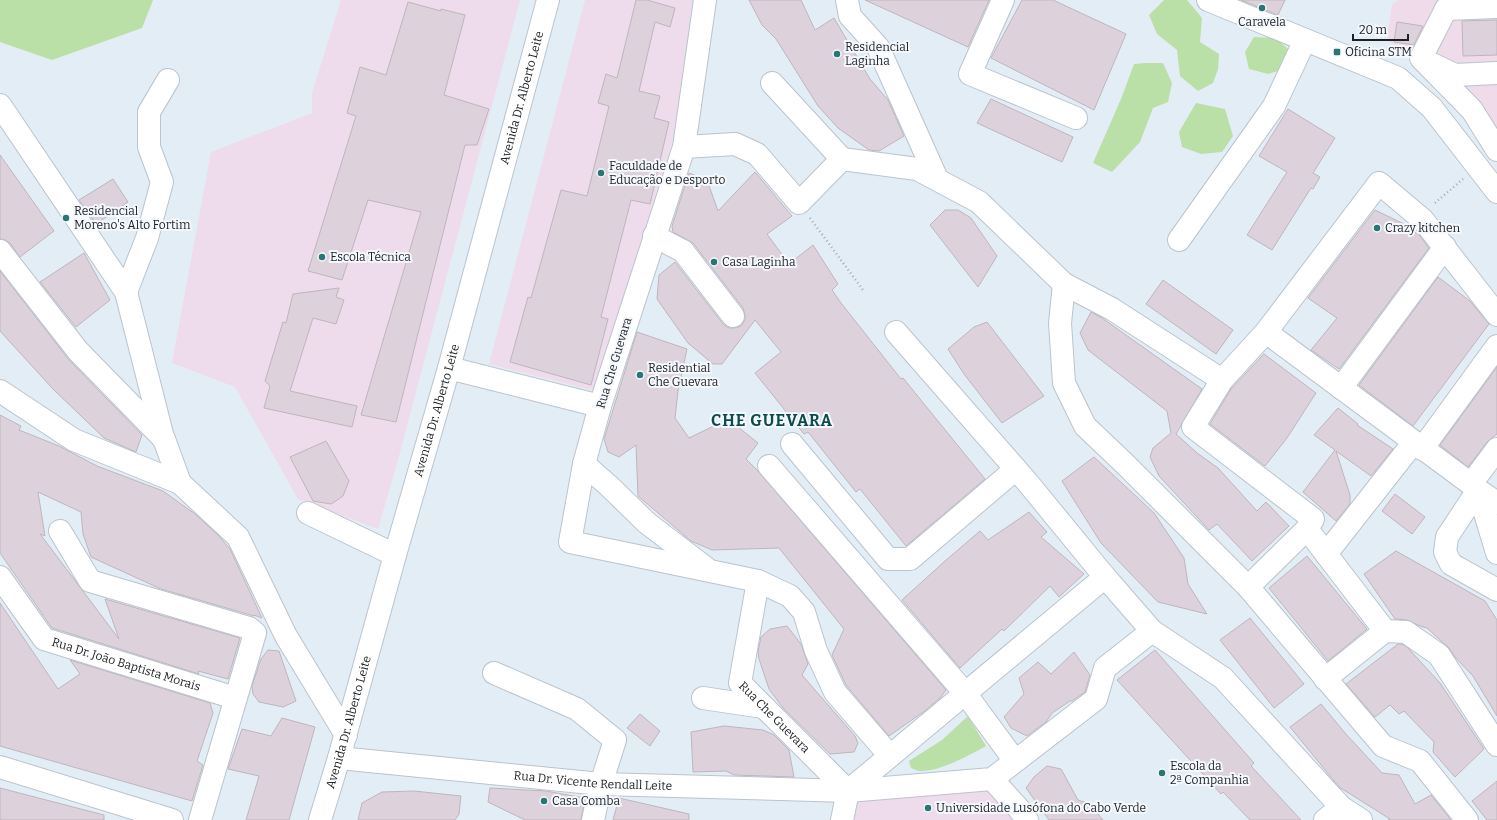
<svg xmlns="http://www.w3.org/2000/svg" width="1497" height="820" font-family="Bitter,serif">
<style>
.industrial{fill:#efdbea}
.education{fill:#eedbeb}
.green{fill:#bae0a8}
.building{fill:#ddd2db;stroke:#bfb5bd}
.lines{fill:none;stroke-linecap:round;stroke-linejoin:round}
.minor-casing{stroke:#bac4cd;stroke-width:24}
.path{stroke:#a4acb4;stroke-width:2.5;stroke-dasharray:1 3;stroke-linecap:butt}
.minor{stroke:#fff;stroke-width:22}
.poi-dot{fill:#2b7575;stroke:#f5f9fd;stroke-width:1.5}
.labels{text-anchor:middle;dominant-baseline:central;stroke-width:4;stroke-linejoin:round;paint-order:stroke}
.poi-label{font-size:12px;fill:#1c2023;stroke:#f5f9fd;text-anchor:start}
.street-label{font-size:12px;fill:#1c2023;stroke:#f5f9fd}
.district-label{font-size:16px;font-weight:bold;letter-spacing:1px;fill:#0c4c4c;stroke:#f5f9fd}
</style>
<rect width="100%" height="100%" fill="#e3edf6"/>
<!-- industrial -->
<polygon class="industrial" points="1399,0 1497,0 1497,142 1476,109 1387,40 1392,4"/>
<!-- education -->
<g class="education">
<polygon points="341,0 520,0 399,456 378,529 298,499 235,387 172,363 211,152 312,113 312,93"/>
<polygon points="585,0 693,0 678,123 595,391 489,364"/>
<polygon points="989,787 1014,820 848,820 852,796"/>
</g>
<!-- green -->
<g class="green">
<polygon points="0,0 153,0 142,28 52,60 0,42"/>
<polygon points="1164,0 1187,0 1202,18 1200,42 1219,54 1218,69 1213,83 1198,91 1180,76 1177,50 1157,34 1149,15"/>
<polygon points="1254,37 1275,38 1291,51 1281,70 1268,74 1249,69 1245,52"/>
<polygon points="1145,63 1163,63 1172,83 1168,102 1153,108 1140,142 1112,172 1093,163 1121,99 1134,64"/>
<polygon points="1196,103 1225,109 1233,136 1222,152 1201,154 1182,147 1179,132"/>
<path d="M 968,716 L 986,746 C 970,755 939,772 920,771 C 918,771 914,769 911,768 L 909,761 L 942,740 Z"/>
</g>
<!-- building -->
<g class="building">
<polygon points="636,0 647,0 675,8 670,27 655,22 639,91 660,96 654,118 669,122 650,204 631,200 601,317 608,319 591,385 510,362 528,297 531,298 561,190 587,196 609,106 598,103 606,74 617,78"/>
<polygon points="749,0 801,0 815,30 834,18 870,79 888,100 904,136 879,151 869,150 838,128 818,106 776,39 762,25"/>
<polygon points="865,0 989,0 968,47"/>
<polygon points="1022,0 1053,0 1126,34 1094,110 991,58"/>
<polygon points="1241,0 1285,0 1278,15"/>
<polygon points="408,2 441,11 441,9 465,15 444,95 489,109 477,145 465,145 396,422 361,415 421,212 368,200 342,280 308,271 356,116 347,113 360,67 386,75"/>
<polygon points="1497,20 1497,55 1463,56 1462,21"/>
<polygon points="1397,22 1423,26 1414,45 1394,42"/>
<polygon points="991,99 1073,137 1062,162 977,123"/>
<polygon points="1288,109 1335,138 1313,173 1320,177 1313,189 1311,188 1272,250 1247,235 1287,172 1259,156"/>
<polygon points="0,155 54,231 20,257 10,243 5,240 0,239"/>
<polygon points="755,172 792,216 767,234 789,264 813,245 838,284 832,290 841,303 901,379 903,378 985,479 906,546 860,489 856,492 808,432 804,434 755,373 781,352 755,320 722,364 713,364 688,343 657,299 659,275 675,262 723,324 729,328 734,328 741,326 745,320 745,315 743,308 693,243 673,232 672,226 689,173 707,180 718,211"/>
<polygon points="113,179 128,202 96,224 79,200"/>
<polygon points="945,210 958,210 971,218 997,256 978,287 930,225"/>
<polygon points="1375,210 1404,224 1420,236 1429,248 1339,369 1311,350 1337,318 1308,298"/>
<polygon points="84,253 110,300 76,327 40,282"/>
<polygon points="0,271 69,360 142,435 136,452 104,438 53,389 0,331"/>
<polygon points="1438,277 1470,301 1489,324 1413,426 1359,385"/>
<polygon points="1163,280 1233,330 1216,354 1146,304"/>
<polygon points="339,288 336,297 344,300 336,324 313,318 290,391 357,406 352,427 264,408 270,386 265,381 283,322 286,323 293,294"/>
<polygon points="1091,312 1102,318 1202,389 1176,434 1197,453 1218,468 1257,511 1266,502 1289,526 1252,561 1217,524 1209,530 1159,476 1150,457 1153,448 1171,433 1167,411 1088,350 1080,333"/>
<polygon points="987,322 1044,396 1002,423 964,374 948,349 974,327"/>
<polygon points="637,332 687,349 678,391 675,418 689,438 728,419 758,443 746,459 758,471 946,690 941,697 926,710 889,736 846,685 832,655 844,629 779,548 712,550 691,541 638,496 636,445 619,457 608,452 604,439"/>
<polygon points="1264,354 1316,393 1287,438 1265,466 1210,424 1231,389"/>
<polygon points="1497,367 1497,434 1487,442 1468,467 1440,445"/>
<polygon points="1338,408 1358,424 1357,425 1393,449 1371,476 1336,451 1350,495 1350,504 1336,521 1303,492 1335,450 1314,435"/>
<polygon points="0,415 21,426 19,430 59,446 97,466 163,491 195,514 218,535 230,549 262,618 254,615 254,616 161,589 91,557 83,534 81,512 38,492 45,536 40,534 119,639 105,599 240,638 228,679 198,671 199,674 52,628 0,553"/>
<polygon points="326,441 349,481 343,496 331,504 313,501 290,457"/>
<polygon points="1094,457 1154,513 1184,558 1188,584 1207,614 1158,602 1101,543 1062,481"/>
<polygon points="1395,494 1425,517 1412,534 1382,511"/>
<polygon points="1029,512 1047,532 1041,537 1084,574 1059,597 1050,586 1004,631 1002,629 960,668 902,600 945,561 980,531 988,540"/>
<polygon points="1396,551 1485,601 1497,620 1497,716 1473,676 1455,657 1449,648 1427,628 1420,626 1407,620 1395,619 1364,574"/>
<polygon points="1307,556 1367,629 1328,661 1269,588"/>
<polygon points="0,603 58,689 80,674 70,660 210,703 213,713 197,761 203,765 192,801 0,746"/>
<polygon points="1250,618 1304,684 1274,708 1220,640"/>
<polygon points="787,626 801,644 808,664 802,675 855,736 858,743 854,752 830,754 783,708 769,689 759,659 758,652 761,637 770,629"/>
<polygon points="1398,644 1402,644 1408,648 1440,683 1484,749 1455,777 1433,752 1434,742 1404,711 1399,714 1390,705 1375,717 1346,684"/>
<polygon points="268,650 279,651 296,701 283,707 259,702 253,694 252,686 261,659"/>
<polygon points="1155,650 1254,763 1251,766 1301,820 1250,820 1223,792 1221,794 1117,680"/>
<polygon points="1074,652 1090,675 1085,692 1072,701 1070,701 1052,713 1046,722 1027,736 1011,728 1004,717 1024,694 1019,678 1038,662 1051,674"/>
<polygon points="1321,704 1345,733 1382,773 1399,775 1415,804 1431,795 1451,820 1388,820 1390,819 1339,787 1290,727"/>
<polygon points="640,714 660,731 650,746 627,728"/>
<polygon points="282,718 315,727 289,820 246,820 259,776 228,769 242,729 271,736"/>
<polygon points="724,726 763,730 774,735 789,750 794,777 734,775 726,771 693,772 691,732"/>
<polygon points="1047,766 1061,769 1078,800 1090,804 1103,820 1049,820 1026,788 1034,777"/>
<polygon points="1497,781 1497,820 1487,820 1472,801"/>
<polygon points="0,788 104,815 104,820 0,820"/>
<polygon points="490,788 546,791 585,798 581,820 525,820 488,802"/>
<polygon points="414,791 461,796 459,814 455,820 358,820 362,803 382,792"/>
<polygon points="619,798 689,814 689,820 613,820"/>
</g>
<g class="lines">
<defs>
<g id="minor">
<polyline points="705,0 684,147 600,406 584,464 570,542 758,581 790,596 804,612 816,651 835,692 890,756"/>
<polyline points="847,0 850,16 878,47 937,179"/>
<polyline points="1003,0 970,74 1076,118"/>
<polyline points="1208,0 1398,78 1432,108 1497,192"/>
<polyline points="1453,0 1446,9 1421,58 1472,110 1497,150"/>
<polyline points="1446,9 1497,7"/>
<polyline points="1432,64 1455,75 1497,73"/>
<polyline points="0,105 126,292 163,438"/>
<polyline points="684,147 735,144 757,154 799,203 842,159 772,83"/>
<polyline points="842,159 917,169 979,202 1064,284 1112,309 1222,380 1266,332"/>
<polyline points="654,236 683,251 733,316"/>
<polyline points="1179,240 1274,106 1305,40"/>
<polyline points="0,251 78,351 164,439 180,483 238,537 286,636 346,735"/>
<polyline points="1064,284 1060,323 1064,383 1085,426 1126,465 1248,587"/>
<polyline points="126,292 147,238 162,182 149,147 149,112 168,80"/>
<polyline points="896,332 1028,483 1105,577 1152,631 1223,678 1341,807 1361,820"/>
<polyline points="449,368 600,406"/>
<polyline points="1222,380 1193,427 1313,519 1307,529"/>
<polyline points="1341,388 1445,247"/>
<polyline points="0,391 74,440 180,483"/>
<polyline points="792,444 888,559 910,559 1016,469"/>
<polyline points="1422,449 1497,346"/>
<polyline points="1497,449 1471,484 1478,490 1497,553"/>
<polyline points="584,464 609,486 647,523 706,568"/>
<polyline points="769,466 965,693 1015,761"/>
<polyline points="1471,484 1266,332 1379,183 1423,220 1497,315"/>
<polyline points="1497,503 1478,490 1447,537 1445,552 1451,564 1497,590"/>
<polyline points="308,513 395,555"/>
<polyline points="60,531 90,581 249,628 255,633 200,820"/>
<polyline points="1326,554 1414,442"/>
<path id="s1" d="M 0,577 L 44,639 L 235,698"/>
<path id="s2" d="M 758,581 L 740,683 L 848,791"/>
<polyline points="1385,631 1406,632 1439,655 1497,745"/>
<polyline points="494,673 577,709 615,740 601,784 593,820"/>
<polyline points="1325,679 1385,631 1307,529 1248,587 1383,746 1420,761 1467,820"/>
<polyline points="703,698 763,707"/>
<path id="s3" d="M 339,758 L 601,784 L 848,791 L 992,779 L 1096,699 L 1105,668 L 1152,631"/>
<polyline points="0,767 172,820"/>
<polyline points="992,779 1019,809 1027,820"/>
<path id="s4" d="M 320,820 L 339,758 L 395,555 L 449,368 L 548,0"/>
<polyline points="842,820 848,791 1105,577"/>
<polyline points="1325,820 1341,807"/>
</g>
</defs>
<!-- minor casing -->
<use href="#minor" class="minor-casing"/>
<!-- path -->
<g class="path">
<polyline points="1435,203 1463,179"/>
<polyline points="810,218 863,290"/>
</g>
<!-- minor -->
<use href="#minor" class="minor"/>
</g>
<!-- markers -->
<g class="poi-dot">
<circle cx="1262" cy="8" r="4"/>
<rect x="1333" y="48" width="8" height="8" rx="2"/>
<circle cx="837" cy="54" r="4"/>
<circle cx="601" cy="173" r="4"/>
<circle cx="66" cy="218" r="4"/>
<circle cx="1377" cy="228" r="4"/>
<circle cx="322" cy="257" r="4"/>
<circle cx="714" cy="262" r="4"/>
<circle cx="640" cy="375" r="4"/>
<circle cx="1162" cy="773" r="4"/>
<circle cx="544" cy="801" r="4"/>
<circle cx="928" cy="808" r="4"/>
</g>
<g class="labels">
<!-- poi labels -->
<g class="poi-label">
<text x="1262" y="22" text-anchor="middle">Caravela</text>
<text x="845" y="47">Residencial<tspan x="845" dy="14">Laginha</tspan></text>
<text x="1345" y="52">Oficina STM</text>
<text x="609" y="166">Faculdade de<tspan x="609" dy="14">Educação e Desporto</tspan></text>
<text x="74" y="211">Residencial<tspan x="74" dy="14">Moreno's Alto Fortim</tspan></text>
<text x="1385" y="228">Crazy kitchen</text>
<text x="330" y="257">Escola Técnica</text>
<text x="722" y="262">Casa Laginha</text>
<text x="648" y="368">Residential<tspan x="648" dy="14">Che Guevara</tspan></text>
<text x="1170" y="766">Escola da<tspan x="1170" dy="14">2ª Companhia</tspan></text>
<text x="552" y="801">Casa Comba</text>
<text x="936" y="808">Universidade Lusófona do Cabo Verde</text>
</g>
<!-- street labels -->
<g class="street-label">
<text stroke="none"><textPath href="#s4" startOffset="750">Avenida Dr. Alberto Leite</textPath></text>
<text transform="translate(614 363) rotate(-73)">Rua Che Guevara</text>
<text stroke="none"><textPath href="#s4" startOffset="426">Avenida Dr. Alberto Leite</textPath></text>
<text stroke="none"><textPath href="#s1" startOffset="162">Rua Dr. João Baptista Morais</textPath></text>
<text stroke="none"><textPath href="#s2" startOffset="152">Rua Che Guevara</textPath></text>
<text stroke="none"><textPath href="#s4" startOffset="102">Avenida Dr. Alberto Leite</textPath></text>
<text stroke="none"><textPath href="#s3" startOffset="255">Rua Dr. Vicente Rendall Leite</textPath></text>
</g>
<!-- district labels -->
<g class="district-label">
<text x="772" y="420">CHE GUEVARA</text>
</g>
</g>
<!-- scale -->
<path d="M1353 34v6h55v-6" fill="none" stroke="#1c2023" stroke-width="2"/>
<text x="1359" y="34" font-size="12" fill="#1c2023" stroke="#f5f9fd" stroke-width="3" paint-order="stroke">20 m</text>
</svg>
